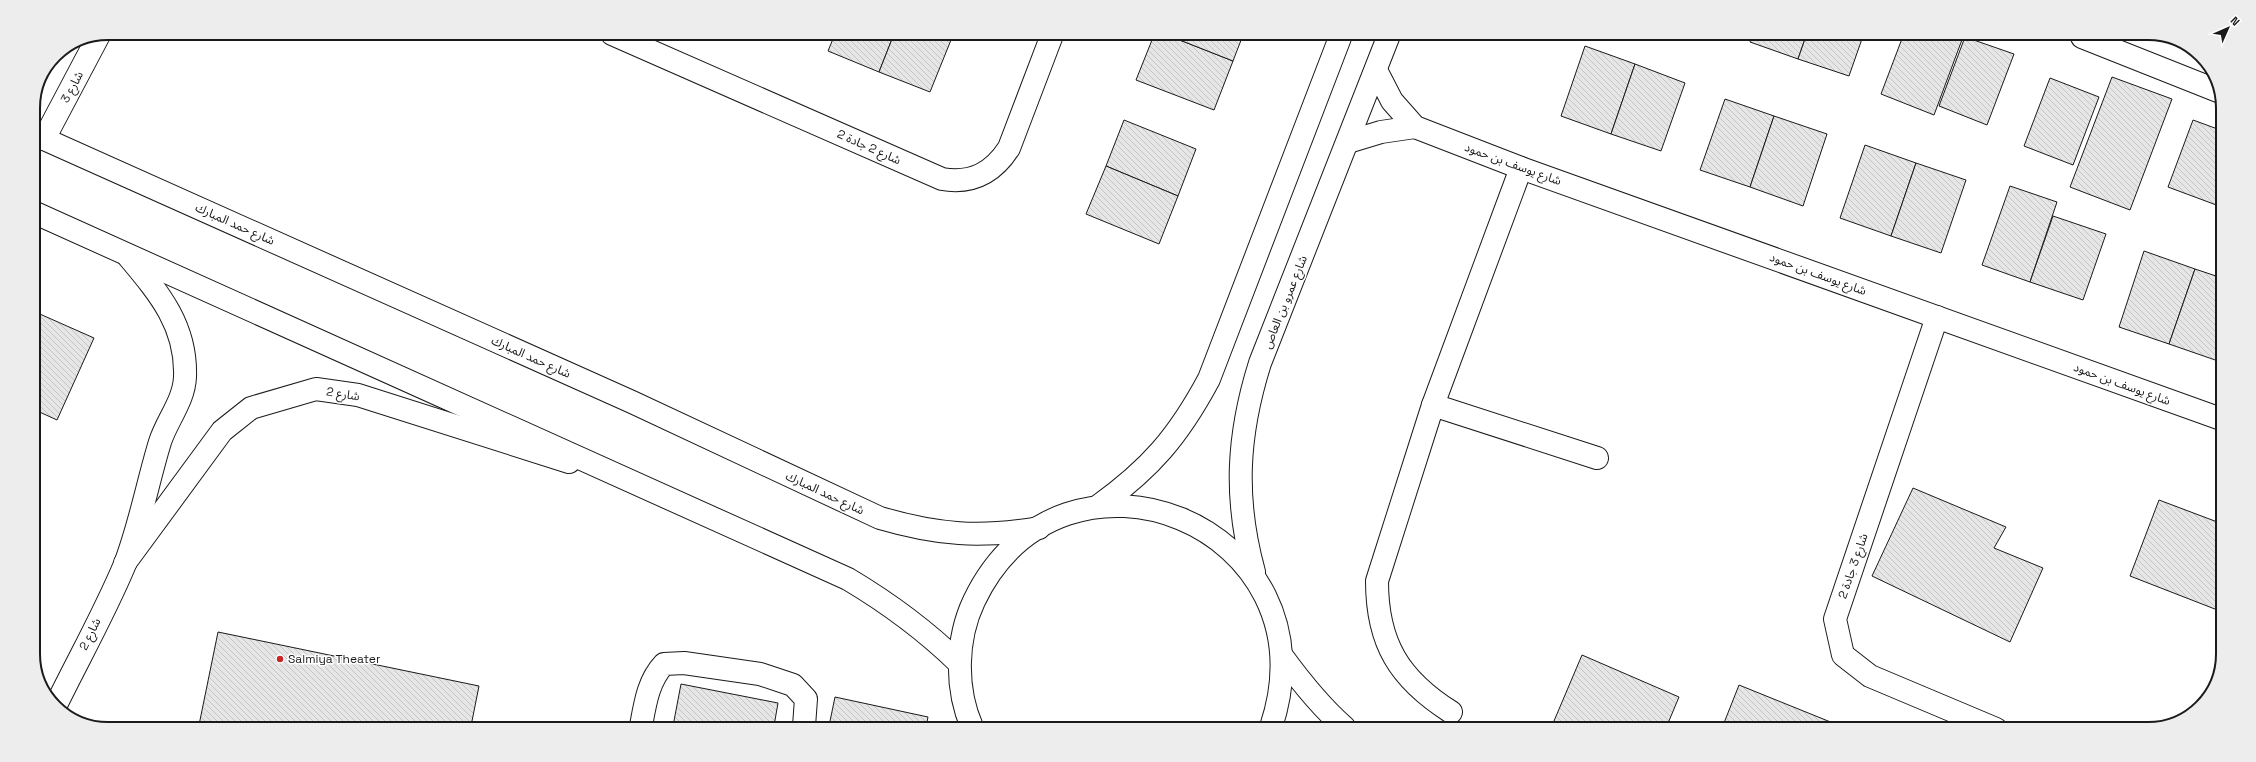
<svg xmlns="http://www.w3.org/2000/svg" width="2256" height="762" font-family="'Space Grotesk','Noto Sans Arabic',sans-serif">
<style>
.building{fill:url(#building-back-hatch);stroke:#1a1a1a}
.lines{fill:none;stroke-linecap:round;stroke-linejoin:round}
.minor-casing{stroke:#1a1a1a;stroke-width:24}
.major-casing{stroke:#1a1a1a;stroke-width:24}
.minor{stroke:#fff;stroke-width:22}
.major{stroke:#fff;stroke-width:22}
.poi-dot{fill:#c62828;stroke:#fff;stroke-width:1.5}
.labels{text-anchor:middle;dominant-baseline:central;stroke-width:3;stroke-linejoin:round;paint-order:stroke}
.street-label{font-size:12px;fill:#1a1a1a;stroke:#fff}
.poi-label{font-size:12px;fill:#1a1a1a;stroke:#fff;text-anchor:start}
.rim{fill:none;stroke:#1a1a1a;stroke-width:2}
</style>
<defs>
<pattern id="building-back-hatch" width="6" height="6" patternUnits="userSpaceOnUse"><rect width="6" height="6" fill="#e6e6e6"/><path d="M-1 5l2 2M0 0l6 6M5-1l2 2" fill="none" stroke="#c5c5c5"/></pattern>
</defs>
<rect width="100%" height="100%" fill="#fff"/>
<!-- building -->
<g class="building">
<polygon points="835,34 894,34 879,72 828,51"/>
<polygon points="894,34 953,35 930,92 879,72"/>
<polygon points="1154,35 1167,35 1233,61 1214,110 1136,80"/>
<polygon points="1167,35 1243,35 1233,61"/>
<polygon points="1752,36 1806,36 1798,59 1750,42"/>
<polygon points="1806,36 1863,36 1849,76 1798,59"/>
<polygon points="1903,36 1963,37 1934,115 1881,94"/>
<polygon points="1965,37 2014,54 1987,125 1939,106"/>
<polygon points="1585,46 1635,64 1611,134 1561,116"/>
<polygon points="1635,64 1685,83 1661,151 1611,134"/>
<polygon points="2112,77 2172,99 2130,210 2070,187"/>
<polygon points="2050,78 2099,97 2073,165 2024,146"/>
<polygon points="1725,99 1774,116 1750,187 1700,170"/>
<polygon points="1774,116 1827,134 1803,206 1750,187"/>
<polygon points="1124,120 1196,149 1178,196 1106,166"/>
<polygon points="2193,120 2223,131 2222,196 2219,206 2168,187"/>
<polygon points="1865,145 1916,163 1891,236 1840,218"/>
<polygon points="1916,163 1966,180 1941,253 1891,236"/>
<polygon points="1106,166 1178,196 1159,244 1086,214"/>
<polygon points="2010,186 2057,202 2030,282 1982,265"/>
<polygon points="2053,216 2106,234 2083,300 2030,282"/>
<polygon points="2144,251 2195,269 2169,344 2119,327"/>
<polygon points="2195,269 2222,278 2221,362 2169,344"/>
<polygon points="33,311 94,338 57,420 33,409"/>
<polygon points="1913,488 2006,527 1994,548 2043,568 2010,642 1872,576"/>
<polygon points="2159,500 2220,523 2220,611 2130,576"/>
<polygon points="218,632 479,686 471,726 199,725"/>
<polygon points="1582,655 1679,697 1666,728 1551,728"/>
<polygon points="681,684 778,703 774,726 673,726"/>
<polygon points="1739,685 1838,725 1837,728 1722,728"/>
<polygon points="835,697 928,717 926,727 829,726"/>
</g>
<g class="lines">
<defs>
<g id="minor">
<path d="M 612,34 L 942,179 C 972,184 993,173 1009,148 L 1052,35"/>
<polyline points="2082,37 2218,91"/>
<polyline points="1376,70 1392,101 1415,127 1521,168 2221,419"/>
<polyline points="44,139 99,35"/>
<polyline points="1348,142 1381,132 1415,127"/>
<polyline points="1937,317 1835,619 1843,655 1870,676 1996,729"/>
<polyline points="1433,405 1597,458"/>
<polyline points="125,563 222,431 251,408 316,389 358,395 569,462"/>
<path d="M 56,705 C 79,658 105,612 125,564 C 140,525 148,481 160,442 C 167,420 184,401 185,377 C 187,325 158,292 127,255"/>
<path d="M 1451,712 C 1399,679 1377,643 1377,581 L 1433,405 L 1521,168"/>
<path d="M 641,726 C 645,704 648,681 664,664 L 684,663 L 760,674 L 793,685 L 806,699 L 804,726"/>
</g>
<g id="major">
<path d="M 33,134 L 632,402 L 880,518 C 938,535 980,538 1039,528"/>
<path d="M 33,212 L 848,579 C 890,604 924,629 959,663"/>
<path d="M 1097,507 C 1150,469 1178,437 1209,379 L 1341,35"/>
<path d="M 1254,572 C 1234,499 1237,436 1260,363 L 1389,35"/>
<path d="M 1282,656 C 1301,682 1320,706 1344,727"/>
<path d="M 972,727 C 955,688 956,639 974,601 C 1063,415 1338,526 1271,727"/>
</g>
</defs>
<!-- minor casing -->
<use href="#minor" class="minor-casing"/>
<!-- major casing -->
<use href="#major" class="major-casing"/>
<!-- minor -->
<use href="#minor" class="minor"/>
<!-- major -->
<use href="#major" class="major"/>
</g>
<!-- markers -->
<circle class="poi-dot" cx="280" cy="659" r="4"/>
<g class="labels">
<!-- street labels -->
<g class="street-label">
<text transform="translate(72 87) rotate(-62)">شارع 3</text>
<text transform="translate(869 147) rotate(24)">شارع 2 جادة 2</text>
<text transform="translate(1513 164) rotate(20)">شارع يوسف بن حمود</text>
<text transform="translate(235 224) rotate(24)">شارع حمد المبارك</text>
<text transform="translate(1818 274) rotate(20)">شارع يوسف بن حمود</text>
<text transform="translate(1285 302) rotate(-68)">شارع عمرو بن العاص</text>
<text transform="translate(531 357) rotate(24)">شارع حمد المبارك</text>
<text transform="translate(2122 384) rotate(20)">شارع يوسف بن حمود</text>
<text transform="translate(343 394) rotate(9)">شارع 2</text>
<text transform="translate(825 493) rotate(25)">شارع حمد المبارك</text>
<text transform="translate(1853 566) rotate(-71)">شارع 3 جادة 2</text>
<text transform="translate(90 634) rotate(-64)">شارع 2</text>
</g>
<!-- poi labels -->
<g class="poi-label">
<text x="288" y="659">Salmiya Theater</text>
</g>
</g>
<!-- crop -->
<path d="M0 0H2256V762H0ZM108 40H2148A68 68 0 0 1 2216 108V654A68 68 0 0 1 2148 722H108A68 68 0 0 1 40 654V108A68 68 0 0 1 108 40Z" fill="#ededed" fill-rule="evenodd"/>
<path class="rim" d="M108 40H2148A68 68 0 0 1 2216 108V654A68 68 0 0 1 2148 722H108A68 68 0 0 1 40 654V108A68 68 0 0 1 108 40Z"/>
<!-- north arrow -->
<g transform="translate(2228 28) rotate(45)" stroke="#ffffff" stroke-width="3" paint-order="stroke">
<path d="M0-3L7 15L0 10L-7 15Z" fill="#1a1a1a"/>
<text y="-6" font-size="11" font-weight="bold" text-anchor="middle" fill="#1a1a1a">N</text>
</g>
</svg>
